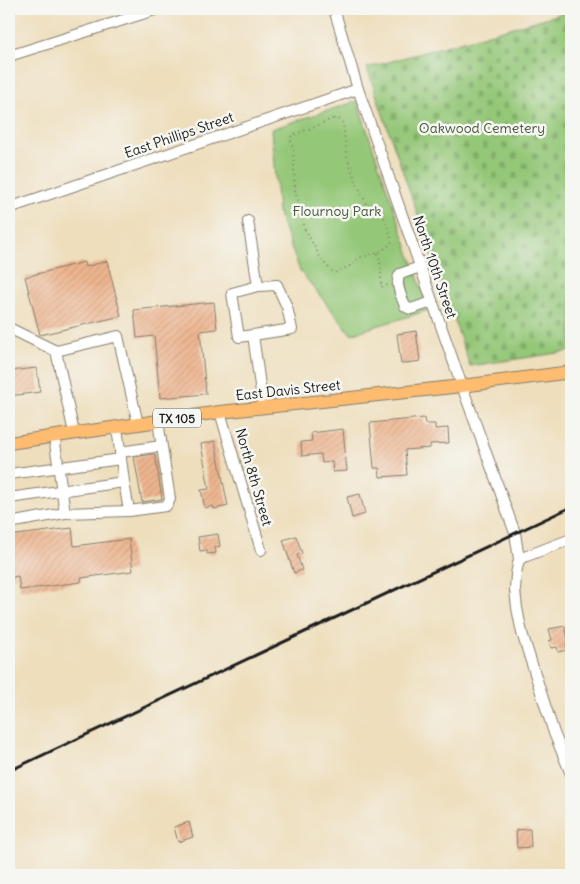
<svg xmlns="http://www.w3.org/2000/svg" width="580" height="884" font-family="Delius,sans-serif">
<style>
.cemetery{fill:url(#cemetery-stones);stroke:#58724a}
.park{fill:#94c778;stroke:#58724a}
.building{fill:url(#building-hatch)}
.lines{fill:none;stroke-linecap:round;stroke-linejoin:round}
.minor-casing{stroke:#857d6c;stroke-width:12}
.major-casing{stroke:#857d6c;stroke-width:14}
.path{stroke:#857d6c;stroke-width:2;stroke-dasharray:1 4;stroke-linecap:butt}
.minor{stroke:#fff;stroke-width:10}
.major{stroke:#fdbc70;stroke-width:12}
.rail{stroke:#1c1c1c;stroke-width:3}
.labels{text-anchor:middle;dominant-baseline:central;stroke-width:5;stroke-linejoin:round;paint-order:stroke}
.shield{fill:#f6f6f2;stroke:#5d5d5c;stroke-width:1}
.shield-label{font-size:12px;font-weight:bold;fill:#1c1c1c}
.park-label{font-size:14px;fill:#46583c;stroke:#f6f6f2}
.street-label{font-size:14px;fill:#1c1c1c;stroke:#f6f6f2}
</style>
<defs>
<pattern id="cemetery-stones" width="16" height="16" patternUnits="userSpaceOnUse" patternTransform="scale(1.25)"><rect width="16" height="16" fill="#94c778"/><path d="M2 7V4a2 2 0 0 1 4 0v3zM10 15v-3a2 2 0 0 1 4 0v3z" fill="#7faa67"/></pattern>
<pattern id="building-hatch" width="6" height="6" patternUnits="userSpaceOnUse" patternTransform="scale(1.25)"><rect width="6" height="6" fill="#eeb58f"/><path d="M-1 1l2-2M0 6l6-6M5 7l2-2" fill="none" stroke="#cc9b7b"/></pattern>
</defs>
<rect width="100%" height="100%" fill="#f6f6f2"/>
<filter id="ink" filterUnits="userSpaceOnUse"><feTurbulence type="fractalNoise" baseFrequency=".02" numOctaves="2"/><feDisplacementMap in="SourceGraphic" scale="10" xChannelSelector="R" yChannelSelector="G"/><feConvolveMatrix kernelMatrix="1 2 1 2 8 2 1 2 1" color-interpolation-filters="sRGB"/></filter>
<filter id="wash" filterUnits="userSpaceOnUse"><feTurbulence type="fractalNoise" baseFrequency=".0096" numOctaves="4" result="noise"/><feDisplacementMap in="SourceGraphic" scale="20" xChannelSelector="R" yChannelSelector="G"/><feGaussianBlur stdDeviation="1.12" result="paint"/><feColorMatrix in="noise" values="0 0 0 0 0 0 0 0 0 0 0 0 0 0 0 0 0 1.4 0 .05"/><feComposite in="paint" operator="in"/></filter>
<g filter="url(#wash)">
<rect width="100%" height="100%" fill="#eedebc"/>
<!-- cemetery -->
<polygon class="cemetery" points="571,11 571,351 470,366 367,68"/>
<!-- park -->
<polygon class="park" points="357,101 429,310 351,334 300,271 278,212 271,129"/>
<g id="blocks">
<!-- building -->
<g class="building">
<polygon points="107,261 121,316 40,335 25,277 84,262 85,267"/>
<polygon points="214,302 217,329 200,331 206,394 160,398 154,336 137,338 134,310"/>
<polygon points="416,331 420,361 401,364 397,334"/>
<polygon points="37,368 40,392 9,396 9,371"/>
<polygon points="424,418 425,424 435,424 435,429 448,428 449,443 430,444 430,448 405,450 407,475 380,477 379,468 374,468 370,423"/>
<polygon points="343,429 347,471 333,472 332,462 322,463 321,454 302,456 301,442 312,441 311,433"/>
<polygon points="215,441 228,506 214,509 213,506 205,508 201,490 209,489 201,444"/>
<polygon points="155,454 162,499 142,502 134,457"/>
<polygon points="360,494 365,514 352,518 347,497"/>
<polygon points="72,528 74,546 129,539 133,571 81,578 81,582 20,590 18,576 9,578 9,536"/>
<polygon points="218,534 220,546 215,547 216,553 207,554 207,550 200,551 198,537"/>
<polygon points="296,536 302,553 297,555 302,570 294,573 283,540"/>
<polygon points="565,626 569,643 566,644 567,650 558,652 557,647 551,648 549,641 552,640 549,629"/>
<polygon points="189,822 193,837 178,842 174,827"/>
<polygon points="530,829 531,847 517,848 516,830"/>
</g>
</g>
</g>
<g filter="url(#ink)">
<use href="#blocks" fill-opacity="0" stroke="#857d6c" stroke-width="1"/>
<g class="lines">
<defs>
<g id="minor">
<polyline points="334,9 358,89 462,386 515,533 519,559 516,574 515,590 517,608 522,633 554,733 571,774"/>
<polyline points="9,56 158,9"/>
<polyline points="9,208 358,89"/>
<polyline points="248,221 258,286 277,285 287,307 292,329 253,335 263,407"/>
<path d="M 420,267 L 400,274 C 394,283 402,297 405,306 L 408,308 L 411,309 L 432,302"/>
<polyline points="9,328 56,351"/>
<polyline points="253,335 239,337 232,293 258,286"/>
<polyline points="220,412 261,550"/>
<polyline points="74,433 56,351 118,336 138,424"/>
<polyline points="54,436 65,513"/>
<polyline points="120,452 161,446"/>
<polyline points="9,474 121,459"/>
<polyline points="9,498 124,482"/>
<polyline points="129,511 166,506 168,503 170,499 158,421"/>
<polyline points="9,523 65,513 129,511 124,482 117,427"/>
<polyline points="519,559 571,539"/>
</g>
<polyline id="major" points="9,443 220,412 462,386 571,372"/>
</defs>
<!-- minor casing -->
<use href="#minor" class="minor-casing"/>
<!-- major casing -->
<use href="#major" class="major-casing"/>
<!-- path -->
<g class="path">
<path d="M 334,118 L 342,120 L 343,123 L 347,156 L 354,177 L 369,210 L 371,212 L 384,218 C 387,226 392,235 391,244 L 378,253 L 358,258 L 352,265 L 335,273 L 333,272 L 322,261 L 305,229 L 295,190 L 293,148 L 290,138 L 294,134 L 307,130 Z"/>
<polyline points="378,253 381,266 381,287 388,285"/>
</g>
<!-- minor -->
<use href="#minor" class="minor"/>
<!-- major -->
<use href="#major" class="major"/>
<!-- rail -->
<polyline class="rail" points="9,771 571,507"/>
</g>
</g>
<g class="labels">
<!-- shield labels -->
<rect class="shield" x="153" y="408.5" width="48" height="19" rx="4"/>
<g class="shield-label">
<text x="177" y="418">TX 105</text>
</g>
<!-- park labels -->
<g class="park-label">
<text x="482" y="128">Oakwood Cemetery</text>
<text x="337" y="211">Flournoy Park</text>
</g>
<!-- street labels -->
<g class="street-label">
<text transform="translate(179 135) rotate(-19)">East Phillips Street</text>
<text transform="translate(435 267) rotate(71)">North 10th Street</text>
<text transform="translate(288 390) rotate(-6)">East Davis Street</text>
<text transform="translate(254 477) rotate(74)">North 8th Street</text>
</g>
</g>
<!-- margin -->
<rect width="580" height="884" fill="none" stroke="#f6f6f2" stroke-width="30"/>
</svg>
